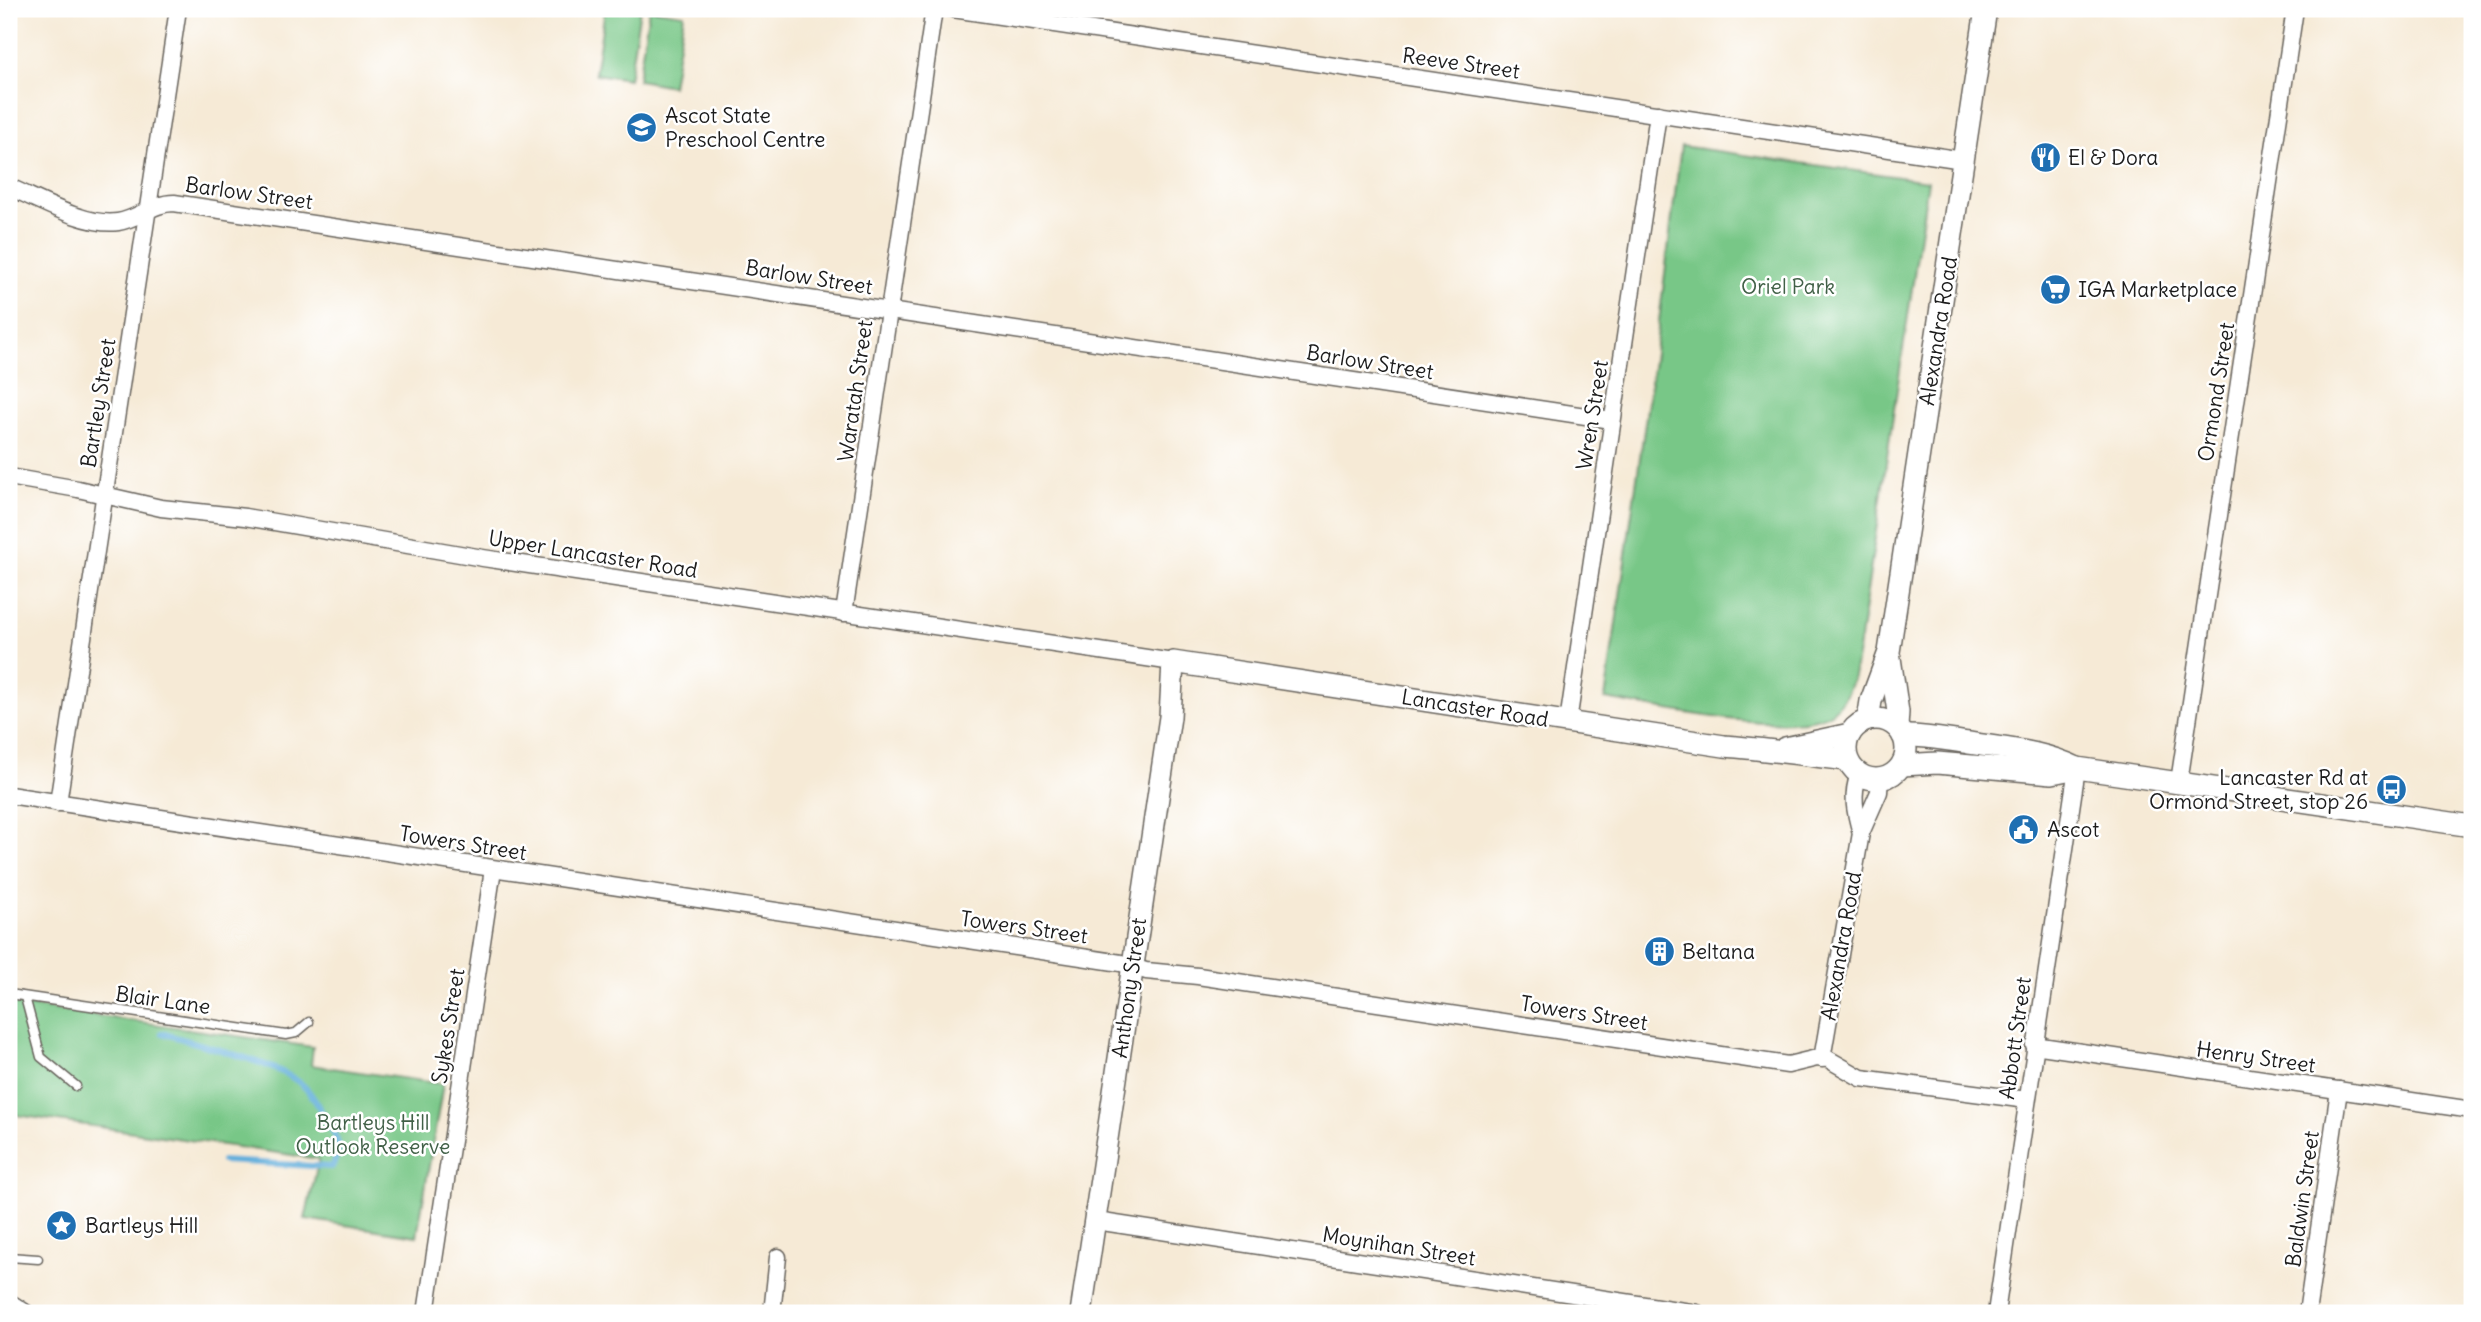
<svg xmlns="http://www.w3.org/2000/svg" width="2481" height="1322" font-family="Delius,sans-serif">
<style>
.green{fill:#78c787;stroke:#4a7252;stroke-width:2}
.lines{fill:none;stroke-linecap:round;stroke-linejoin:round}
.stream{stroke:#62afdb;stroke-width:6}
.service-casing{stroke:#68645d;stroke-width:11}
.minor-casing{stroke:#68645d;stroke-width:19}
.tertiary-casing{stroke:#68645d;stroke-width:24}
.service{stroke:#fff;stroke-width:8}
.minor{stroke:#fff;stroke-width:16}
.tertiary{stroke:#fff;stroke-width:21}
.labels{text-anchor:middle;dominant-baseline:central;stroke-width:5;stroke-linejoin:round;paint-order:stroke}
.street-label{font-size:21px;fill:#1c1c1c;stroke:#fff}
.poi-label{font-size:21px;fill:#1c1c1c;stroke:#fff;text-anchor:start}
.park-label{font-size:21px;fill:#416047;stroke:#fff}
</style>
<rect width="100%" height="100%" fill="#fff"/>
<filter id="ink" filterUnits="userSpaceOnUse"><feTurbulence type="fractalNoise" baseFrequency=".0143" numOctaves="2"/><feDisplacementMap in="SourceGraphic" scale="14" xChannelSelector="R" yChannelSelector="G"/><feConvolveMatrix kernelMatrix="1 2 1 2 8 2 1 2 1" color-interpolation-filters="sRGB"/></filter>
<filter id="wash" filterUnits="userSpaceOnUse"><feTurbulence type="fractalNoise" baseFrequency=".00686" numOctaves="4" result="noise"/><feDisplacementMap in="SourceGraphic" scale="28" xChannelSelector="R" yChannelSelector="G"/><feGaussianBlur stdDeviation="1.57" result="paint"/><feColorMatrix in="noise" values="0 0 0 0 0 0 0 0 0 0 0 0 0 0 0 0 0 1.4 0 .05"/><feComposite in="paint" operator="in"/></filter>
<g filter="url(#wash)">
<rect width="100%" height="100%" fill="#f6ead6"/>
<!-- green -->
<g class="green">
<polygon points="605,9 640,9 629,79 595,74"/>
<polygon points="649,9 684,14 672,86 638,80"/>
<path d="M 1681,146 L 1928,181 L 1860,639 C 1855,664 1854,695 1832,712 C 1796,739 1651,706 1605,699 L 1654,361 Z"/>
<polygon points="9,1003 313,1047 311,1065 443,1084 417,1236 305,1219 319,1159 9,1114"/>
</g>
<g class="lines">
<!-- stream -->
<path class="stream" d="M 162,1033 C 196,1044 275,1062 300,1083 C 312,1092 318,1106 325,1118 C 337,1140 344,1143 332,1167 L 222,1161"/>
</g>
</g>
<g filter="url(#ink)">
<g class="lines">
<defs>
<g id="service">
<polyline points="9,994 286,1035 296,1033 309,1022"/>
<polyline points="25,997 41,1057 76,1086"/>
<polyline points="9,1257 38,1259"/>
</g>
<g id="minor">
<polyline points="953,9 1963,160"/>
<path d="M 9,187 C 38,199 86,227 118,222 C 138,219 153,203 174,203 L 1612,420"/>
<polyline points="9,477 78,489 161,508 245,517 483,558 1173,662"/>
<polyline points="844,613 934,9"/>
<polyline points="1568,722 1658,114"/>
<path d="M 1859,774 C 1851,795 1855,812 1861,833"/>
<polyline points="2179,782 2295,9"/>
<polyline points="9,795 1121,963 1146,971 1198,976 1788,1065 1817,1058 1828,1059 1861,1078 2027,1100"/>
<polyline points="58,803 178,9"/>
<polyline points="2034,1045 2472,1110"/>
<polyline points="1822,1059 1861,833 1879,792 1880,779"/>
<polyline points="1096,1221 1697,1313"/>
<polyline points="9,1302 26,1313"/>
<polyline points="426,1313 493,869"/>
<polyline points="772,1313 778,1257"/>
<polyline points="1996,1313 2077,768"/>
<polyline points="2307,1313 2339,1090"/>
</g>
<g id="tertiary">
<polyline points="1890,658 1898,712 1897,727"/>
<circle cx="1876" cy="749" r="30"/>
<polyline points="1868,720 1871,701 1889,652 1986,9"/>
<path d="M 1903,736 C 1925,735 1947,740 1969,743 C 2007,749 2042,751 2077,768"/>
<polyline points="1785,748 1850,734"/>
<polyline points="1902,765 1937,763 2052,773 2077,768 2472,826"/>
<path d="M 1081,1313 L 1170,717 L 1173,662 L 1724,746 C 1766,749 1806,755 1847,760"/>
</g>
</defs>
<!-- service casing -->
<use href="#service" class="service-casing"/>
<!-- minor casing -->
<use href="#minor" class="minor-casing"/>
<!-- tertiary casing -->
<use href="#tertiary" class="tertiary-casing"/>
<!-- service -->
<use href="#service" class="service"/>
<!-- minor -->
<use href="#minor" class="minor"/>
<!-- tertiary -->
<use href="#tertiary" class="tertiary"/>
</g>
</g>
<!-- icons -->
<defs>
<symbol id="school-disc" viewBox="-11 -11 22 22"><circle r="9.5" fill="#1f6fb2" stroke="#fff"/><path d="M0-5L7-2L0 1L-7-2ZM-4 1L0 2.5L4 1V4Q0 6-4 4Z" fill="#fff"/></symbol>
<symbol id="restaurant-disc" viewBox="-11 -11 22 22"><circle r="9.5" fill="#1f6fb2" stroke="#fff"/><path d="M-5-6h1v4h1v-4h1v4h1v-4h1v5L-1.5 .5V6h-2V.5L-5-1ZM5-6V6H3V1.5H1.5Q1.5-4 5-6Z" fill="#fff"/></symbol>
<symbol id="supermarket-disc" viewBox="-11 -11 22 22"><circle r="9.5" fill="#1f6fb2" stroke="#fff"/><path d="M-6-5.5h2.5l.6 2H6L4.5 2H-2.5L-4.4-4H-6ZM-1.5 3.2a1.3 1.3 0 1 0 .1 0ZM3 3.2a1.3 1.3 0 1 0 .1 0Z" fill="#fff"/></symbol>
<symbol id="bus-disc" viewBox="-11 -11 22 22"><circle r="9.5" fill="#1f6fb2" stroke="#fff"/><path d="M-5-6H5V4H4V6H2V4H-2V6H-4V4H-5ZM-3.5-4V0h7V-4ZM-3.5 1.2v1.5H-2V1.2ZM2 1.2v1.5H3.5V1.2Z" fill="#fff"/></symbol>
<symbol id="civic-disc" viewBox="-11 -11 22 22"><circle r="9.5" fill="#1f6fb2" stroke="#fff"/><path d="M-.6-6.5H3V-4.5H.6V-3L4-1V1h2V6H-6V1h2V-1L-.6-3ZM-1.2 2.5V6h2.4V2.5Z" fill="#fff"/></symbol>
<symbol id="building-disc" viewBox="-11 -11 22 22"><circle r="9.5" fill="#1f6fb2" stroke="#fff"/><path d="M-4-6H4V6H1V3H-1V6H-4ZM-2.5-4.3h1.7v1.8h-1.7ZM.8-4.3h1.7v1.8H.8ZM-2.5-1h1.7V.8h-1.7ZM.8-1h1.7V.8H.8Z" fill="#fff"/></symbol>
<symbol id="sight-disc" viewBox="-11 -11 22 22"><circle r="9.5" fill="#1f6fb2" stroke="#fff"/><path d="M0-6L1.8-2.2L6-1.7L2.9 1.2L3.7 5.4L0 3.3L-3.7 5.4L-2.9 1.2L-6-1.7L-1.8-2.2Z" fill="#fff"/></symbol>
</defs>
<g fill-rule="evenodd">
<use href="#school-disc" x="624" y="110" width="35" height="35"/>
<use href="#restaurant-disc" x="2028" y="140" width="35" height="35"/>
<use href="#supermarket-disc" x="2038" y="272" width="35" height="35"/>
<use href="#bus-disc" x="2374" y="772" width="35" height="35"/>
<use href="#civic-disc" x="2006" y="812" width="35" height="35"/>
<use href="#building-disc" x="1642" y="934" width="35" height="35"/>
<use href="#sight-disc" x="44" y="1208" width="35" height="35"/>
</g>
<g class="labels">
<!-- street labels -->
<g class="street-label">
<text transform="translate(1461 63) rotate(8)">Reeve Street</text>
<text transform="translate(249 193) rotate(8)">Barlow Street</text>
<text transform="translate(809 277) rotate(9)">Barlow Street</text>
<text transform="translate(1938 331) rotate(-81)">Alexandra Road</text>
<text transform="translate(1370 362) rotate(9)">Barlow Street</text>
<text transform="translate(855 391) rotate(-82)">Waratah Street</text>
<text transform="translate(2216 392) rotate(-81)">Ormond Street</text>
<text transform="translate(98 403) rotate(-81)">Bartley Street</text>
<text transform="translate(1592 415) rotate(-81)">Wren Street</text>
<text transform="translate(593 554) rotate(9)">Upper Lancaster Road</text>
<text transform="translate(1475 708) rotate(9)">Lancaster Road</text>
<text transform="translate(463 843) rotate(9)">Towers Street</text>
<text transform="translate(1024 927) rotate(8)">Towers Street</text>
<text transform="translate(1841 946) rotate(-80)">Alexandra Road</text>
<text transform="translate(1129 988) rotate(-82)">Anthony Street</text>
<text transform="translate(163 1000) rotate(8)">Blair Lane</text>
<text transform="translate(1584 1013) rotate(9)">Towers Street</text>
<text transform="translate(448 1026) rotate(-81)">Sykes Street</text>
<text transform="translate(2015 1038) rotate(-82)">Abbott Street</text>
<text transform="translate(2256 1057) rotate(8)">Henry Street</text>
<text transform="translate(2302 1199) rotate(-82)">Baldwin Street</text>
<text transform="translate(1399 1246) rotate(9)">Moynihan Street</text>
</g>
<!-- poi labels -->
<g class="poi-label">
<text x="665" y="115">Ascot State<tspan x="665" dy="24">Preschool Centre</tspan></text>
<text x="2068" y="157">El &amp; Dora</text>
<text x="2078" y="289">IGA Marketplace</text>
<text x="2368" y="777" text-anchor="end">Lancaster Rd at<tspan x="2368" dy="24">Ormond Street, stop 26</tspan></text>
<text x="2047" y="829">Ascot</text>
<text x="1682" y="951">Beltana</text>
<text x="85" y="1225">Bartleys Hill</text>
</g>
<!-- park labels -->
<g class="park-label">
<text x="1788" y="286">Oriel Park</text>
<text x="373" y="1122">Bartleys Hill<tspan x="373" dy="24">Outlook Reserve</tspan></text>
</g>
</g>
<!-- margin -->
<rect width="2481" height="1322" fill="none" stroke="#fff" stroke-width="35"/>
</svg>
